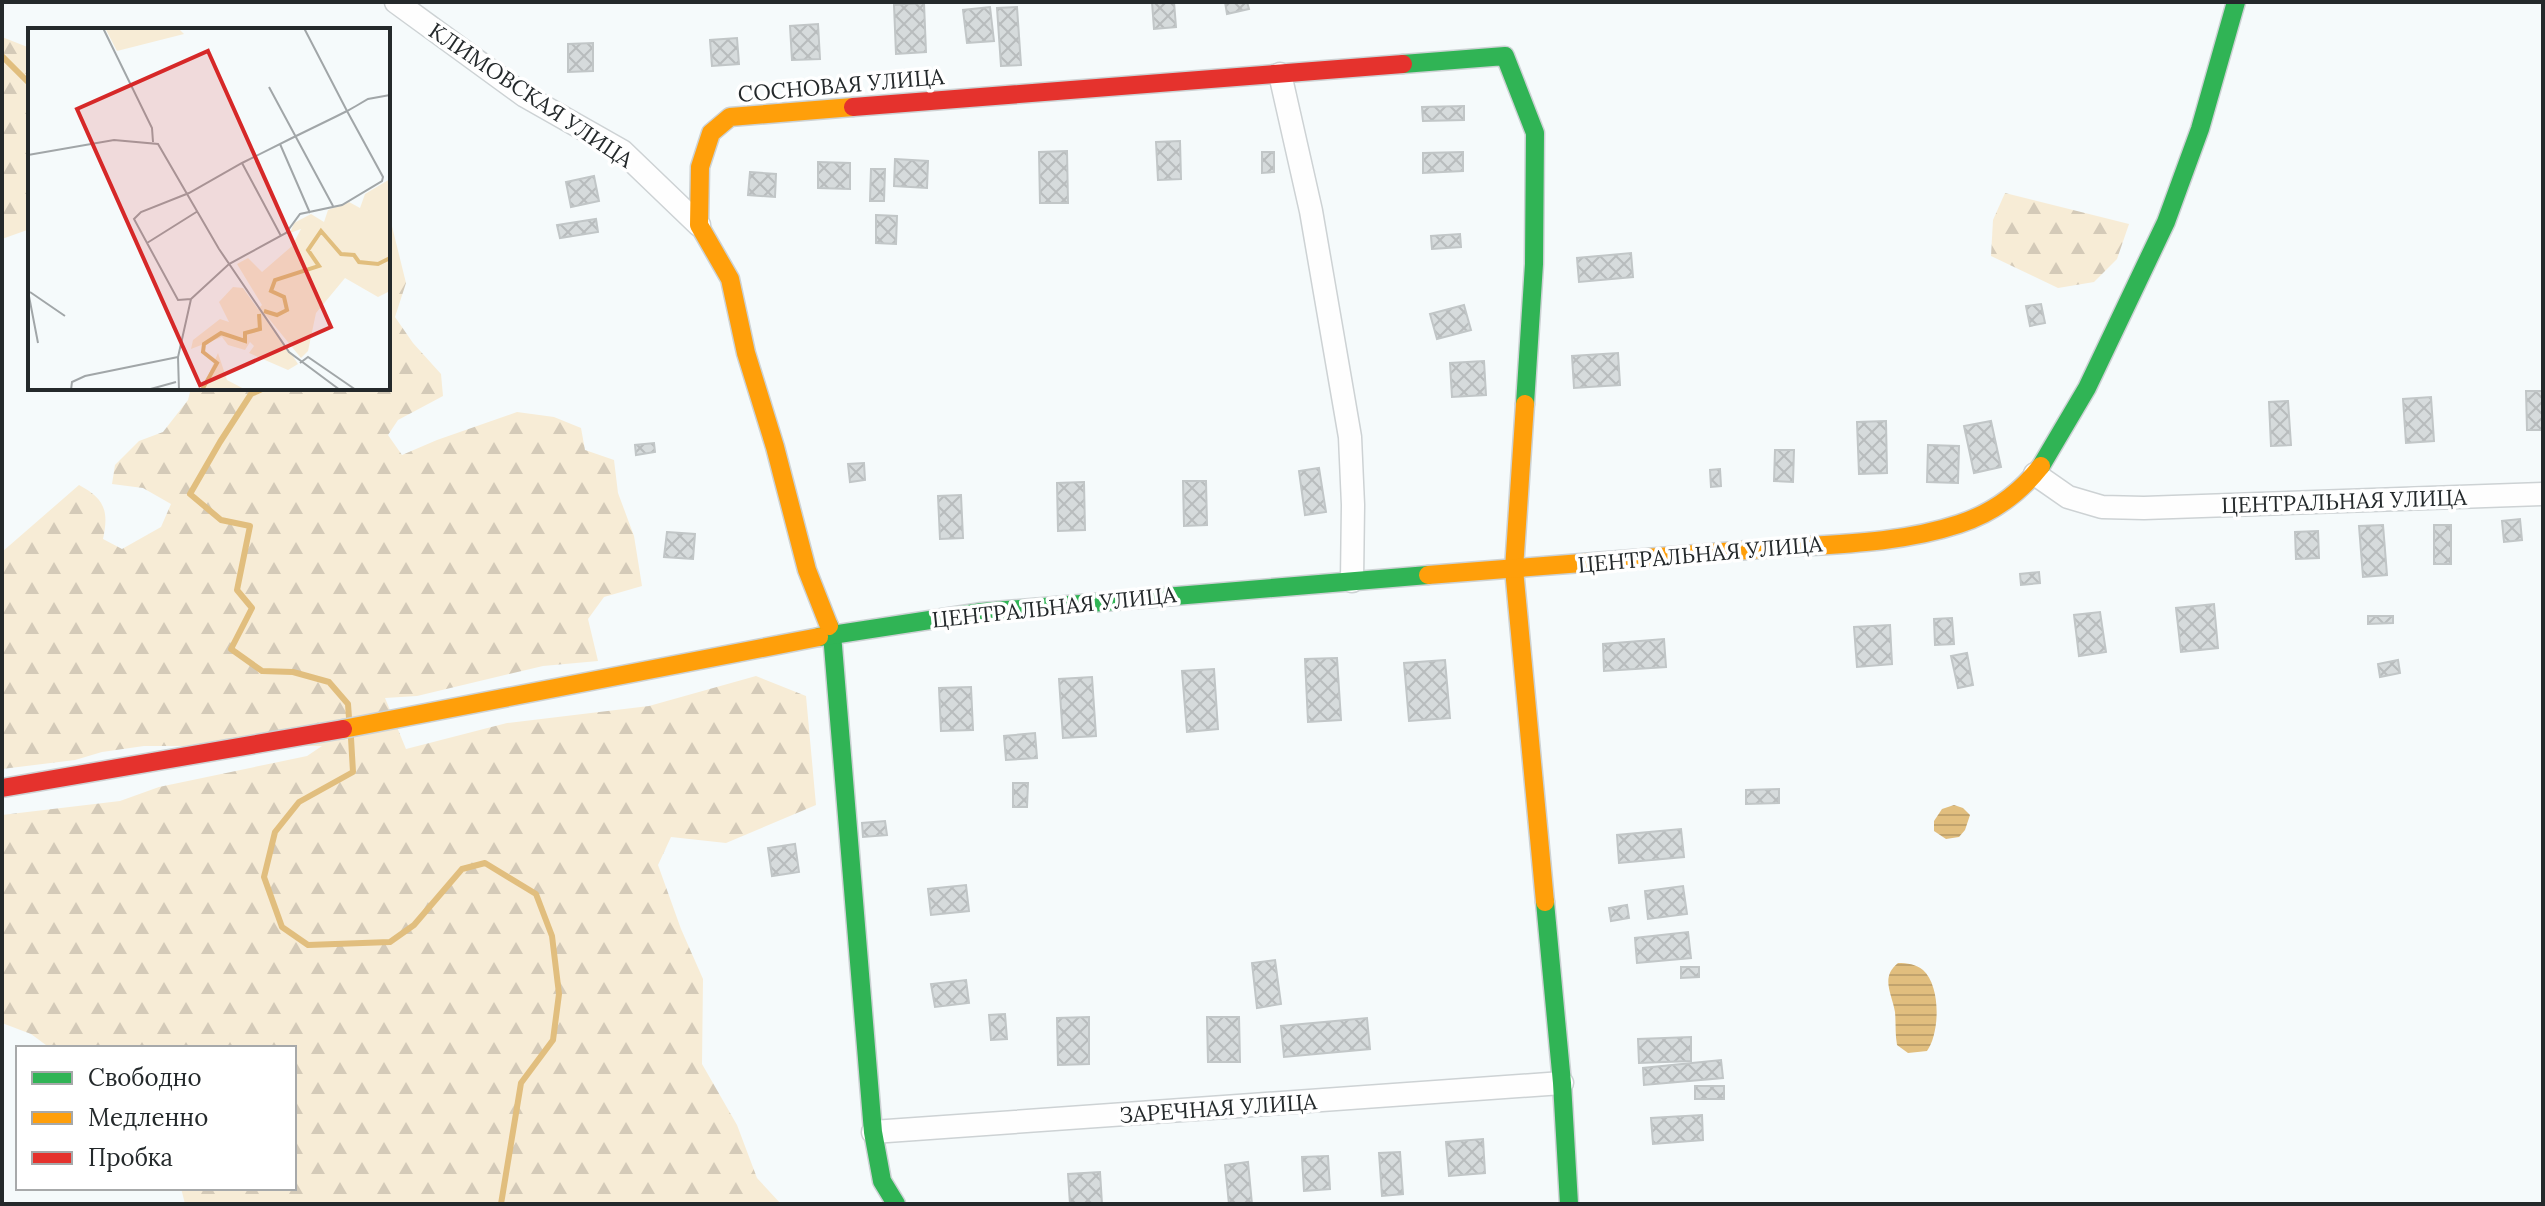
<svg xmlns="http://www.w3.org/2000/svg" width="2545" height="1206" font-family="Lora,serif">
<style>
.forest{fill:url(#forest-firs)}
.water{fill:url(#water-rules)}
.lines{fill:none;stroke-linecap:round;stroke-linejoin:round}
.stream{stroke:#e1be7e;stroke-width:6}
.building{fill:url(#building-cross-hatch);stroke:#c1c6c7;stroke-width:2}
.street-casing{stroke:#cdd2d4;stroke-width:25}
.fast-casing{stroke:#cdd2d4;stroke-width:21}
.slow-casing{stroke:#cdd2d4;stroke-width:21}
.jam-casing{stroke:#cdd2d4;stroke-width:21}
.street{stroke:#fefefe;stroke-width:22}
.fast{stroke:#30b455;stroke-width:18}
.slow{stroke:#ff9f0a;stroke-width:18}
.jam{stroke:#e5322d;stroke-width:18}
.labels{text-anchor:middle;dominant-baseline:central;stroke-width:7;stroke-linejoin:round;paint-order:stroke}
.street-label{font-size:22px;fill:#24292b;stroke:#fff}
.inset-river{fill:none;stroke:#e1be7e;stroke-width:4}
.inset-road{fill:none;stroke:#a1a6a8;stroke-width:2}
.view{fill:#d62828;fill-opacity:0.15;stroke:#d62828;stroke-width:4}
.inset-edge{fill:none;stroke:#24292b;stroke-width:4}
</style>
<defs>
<pattern id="forest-firs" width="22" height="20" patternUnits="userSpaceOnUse" patternTransform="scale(2)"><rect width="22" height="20" fill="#f7ecd6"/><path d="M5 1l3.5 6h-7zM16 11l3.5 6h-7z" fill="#d4cab8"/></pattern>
<pattern id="water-rules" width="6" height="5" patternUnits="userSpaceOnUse" patternTransform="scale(2)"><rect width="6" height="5" fill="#e1be7e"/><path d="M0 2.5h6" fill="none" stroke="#c1a36d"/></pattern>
<pattern id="building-cross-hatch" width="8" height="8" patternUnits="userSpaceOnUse" patternTransform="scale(2)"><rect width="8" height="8" fill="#d6dbdc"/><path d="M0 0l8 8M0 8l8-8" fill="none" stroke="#b8bcbd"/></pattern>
</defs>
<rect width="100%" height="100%" fill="#f5fafb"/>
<!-- forest -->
<g class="forest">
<polygon points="2,37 30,48 30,229 2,239"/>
<polygon points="2005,193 2129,224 2117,259 2094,282 2058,288 1991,256 1993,220"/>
<path d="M 388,210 L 406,283 L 395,317 L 413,343 L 441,374 L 443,396 L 398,420 L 388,435 L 402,455 L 437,440 L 517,412 L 554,417 L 581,428 L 585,450 L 614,460 L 618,493 L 634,536 L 642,586 L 604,597 L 588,619 L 598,661 L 543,666 L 417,696 L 385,698 L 406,749 L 507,723 L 649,706 L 756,676 L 806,696 L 816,805 L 726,843 L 671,837 L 658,865 L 681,929 L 703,979 L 702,1064 L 737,1125 L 757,1178 L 781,1204 L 185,1204 L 181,1188 L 294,1188 L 294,1048 L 50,1048 L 31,1034 L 2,1023 L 2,815 L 120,801 L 159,787 L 307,756 L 322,746 L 144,746 L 102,752 L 75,760 L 2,769 L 2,552 L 79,485 C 105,499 109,511 103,539 L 122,549 L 161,527 L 171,504 L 143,488 L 112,484 L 115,465 L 139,441 L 163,432 L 188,400 L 191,388 L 388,388 Z"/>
</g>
<!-- water -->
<g class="water">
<polygon points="1954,805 1963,808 1970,815 1965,830 1959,837 1946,839 1934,831 1934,821 1942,809"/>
<path d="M 1898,963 C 1907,963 1916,964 1923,970 C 1941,986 1940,1033 1927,1051 L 1908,1053 L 1897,1045 C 1895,1034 1896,1023 1895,1012 C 1892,994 1880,977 1898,963 Z"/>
</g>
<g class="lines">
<!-- stream -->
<g class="stream">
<polyline points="2,56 30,84"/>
<polyline points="264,388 251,394 220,442 190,494 221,520 250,526 237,590 252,608 231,649 262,671 293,672 329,682 348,704 349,718"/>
<polyline points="351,738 353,772 299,802 275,832 264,877 282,927 308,945 390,942 414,925 462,869 485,863 536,894 552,936 559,994 553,1040 521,1083 501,1204"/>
</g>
</g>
<!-- building -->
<g class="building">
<polygon points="1152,2 1174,2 1176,27 1154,29"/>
<polygon points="1225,2 1247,2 1249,9 1227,14"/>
<polygon points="924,3 926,52 896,54 894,5"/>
<polygon points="990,7 994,41 967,43 963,10"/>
<polygon points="1017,7 1021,65 1001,66 997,8"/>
<polygon points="818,24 820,59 792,60 790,26"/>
<polygon points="737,38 739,64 712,66 710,40"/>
<polygon points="593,43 593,71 568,72 568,44"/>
<polygon points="1464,106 1464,120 1423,121 1422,107"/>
<polygon points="1180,141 1181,179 1158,180 1156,142"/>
<polygon points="1067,151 1068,203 1040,203 1039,152"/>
<polygon points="1262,152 1274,152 1274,172 1262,173"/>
<polygon points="1463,152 1463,171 1423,173 1423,153"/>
<polygon points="895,159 928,161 927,188 894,186"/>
<polygon points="818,162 850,163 850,189 818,188"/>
<polygon points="871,169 885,169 884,201 870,201"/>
<polygon points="750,172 776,174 775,197 748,195"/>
<polygon points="594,176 599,201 571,207 566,182"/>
<polygon points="876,215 897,216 896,244 876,243"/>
<polygon points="596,219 598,232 560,238 557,225"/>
<polygon points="1460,234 1461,247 1432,249 1431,236"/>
<polygon points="1631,253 1633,277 1579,282 1577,258"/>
<polygon points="2041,304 2045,323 2030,326 2026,306"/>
<polygon points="1464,305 1471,330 1437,339 1430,314"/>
<polygon points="1618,353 1620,385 1574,388 1572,356"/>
<polygon points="1484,361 1486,395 1452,397 1450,363"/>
<polygon points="2526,391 2543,391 2543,430 2527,430"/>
<polygon points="2431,397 2434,441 2406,443 2403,399"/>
<polygon points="2288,401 2291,445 2271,446 2269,402"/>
<polygon points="1886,421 1887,473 1859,474 1857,422"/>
<polygon points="1991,421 2001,467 1974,473 1964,426"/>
<polygon points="654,443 655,452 636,455 635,445"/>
<polygon points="1928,445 1959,446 1958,483 1927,482"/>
<polygon points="1775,450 1794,450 1793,482 1774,481"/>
<polygon points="864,463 865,480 850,482 848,464"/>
<polygon points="1319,468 1326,512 1305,515 1299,471"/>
<polygon points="1720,469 1721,486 1711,487 1710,470"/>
<polygon points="1183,481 1206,481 1207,525 1184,526"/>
<polygon points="1084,482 1085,530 1058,531 1057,483"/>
<polygon points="961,495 963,538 940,539 938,496"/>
<polygon points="2520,519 2522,540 2504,542 2502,521"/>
<polygon points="2383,525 2387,575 2363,577 2359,526"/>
<rect x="2434" y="525" width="17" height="39"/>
<polygon points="2318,531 2319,558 2296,559 2295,532"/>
<polygon points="667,532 695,534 693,559 664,557"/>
<polygon points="2039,572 2040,583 2021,585 2020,574"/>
<polygon points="2214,604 2218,648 2181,652 2176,608"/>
<polygon points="2100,612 2106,652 2079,656 2074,615"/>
<polygon points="2368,616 2393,616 2393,623 2368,624"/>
<polygon points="1952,618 1954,644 1935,645 1934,619"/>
<polygon points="1890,625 1892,664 1857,667 1854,627"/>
<polygon points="1664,639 1666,667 1604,671 1603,644"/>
<polygon points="1967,653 1973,685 1958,688 1951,656"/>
<polygon points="1337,658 1341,720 1308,722 1305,659"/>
<polygon points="1445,660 1450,718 1409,721 1404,663"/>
<polygon points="2398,660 2400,673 2380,677 2378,664"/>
<polygon points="1214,669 1218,729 1187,732 1182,671"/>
<polygon points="1092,677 1096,736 1063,738 1059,679"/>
<polygon points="971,687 973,730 941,731 939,688"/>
<polygon points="1035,733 1037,758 1006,760 1004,736"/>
<polygon points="1013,783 1028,783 1027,807 1013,807"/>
<polygon points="1779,789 1779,803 1746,804 1746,790"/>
<polygon points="885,821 887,835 863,837 862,823"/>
<polygon points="1681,829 1684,857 1619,863 1617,835"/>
<polygon points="795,844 799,872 772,876 768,848"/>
<polygon points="966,885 969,911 931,915 928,889"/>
<polygon points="1683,886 1687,914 1648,919 1645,891"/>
<polygon points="1627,905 1629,918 1611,921 1609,908"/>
<polygon points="1688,932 1691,958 1637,963 1635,938"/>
<polygon points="1275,960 1281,1004 1257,1008 1252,963"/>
<polygon points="1681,967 1699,967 1699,977 1681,978"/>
<polygon points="966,980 969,1003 935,1007 931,984"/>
<polygon points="1005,1014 1007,1039 991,1040 989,1015"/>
<polygon points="1089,1017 1089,1064 1058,1065 1057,1018"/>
<polygon points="1207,1017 1239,1017 1240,1062 1208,1062"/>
<polygon points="1367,1018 1370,1049 1284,1057 1281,1026"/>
<polygon points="1691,1037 1691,1061 1639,1063 1638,1039"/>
<polygon points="1721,1060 1723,1078 1644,1085 1643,1068"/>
<rect x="1695" y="1086" width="29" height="13"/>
<polygon points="1702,1115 1703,1140 1653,1144 1651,1118"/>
<polygon points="1483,1139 1485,1173 1449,1176 1446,1142"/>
<polygon points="1400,1152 1403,1194 1382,1196 1379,1153"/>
<polygon points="1328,1156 1330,1189 1304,1191 1302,1157"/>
<polygon points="1248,1162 1252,1204 1229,1204 1225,1165"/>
<polygon points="1100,1172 1102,1204 1070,1204 1068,1174"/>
</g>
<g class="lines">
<defs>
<g id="street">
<polyline points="396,2 525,96 622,151 699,225"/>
<polyline points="1280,74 1311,211 1350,437 1353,505 1352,581"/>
<polyline points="2035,474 2068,497 2102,507 2144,508 2543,494"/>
<polyline points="873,1132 1562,1083"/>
</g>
<g id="fast">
<polyline points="1403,64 1505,56 1535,133 1534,264 1525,404"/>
<polyline points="2041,466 2087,388 2166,222 2200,129 2236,2"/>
<polyline points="829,626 832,634 873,1132 882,1181 896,1204"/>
<polyline points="819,637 982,612 1428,575"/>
<polyline points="1545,902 1562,1083 1569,1204"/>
</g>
<g id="slow">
<polyline points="1525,404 1514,569 1545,902"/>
<path d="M 1428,575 C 1539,566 1650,558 1761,549 C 1826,544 1896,545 1959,524 C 1993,513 2019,494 2041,466"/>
<polyline points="829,626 807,570 775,447 746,353 730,279 699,225 700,167 711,133 730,117 853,107"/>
<polyline points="343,729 819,637"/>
</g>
<g id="jam">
<polyline points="853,107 1403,64"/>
<polyline points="2,788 343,729"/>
</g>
</defs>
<!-- street casing -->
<use href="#street" class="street-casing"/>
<!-- fast casing -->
<use href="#fast" class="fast-casing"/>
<!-- slow casing -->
<use href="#slow" class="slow-casing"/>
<!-- jam casing -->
<use href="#jam" class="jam-casing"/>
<!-- street -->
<use href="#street" class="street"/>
<!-- fast -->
<use href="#fast" class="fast"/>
<!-- slow -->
<use href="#slow" class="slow"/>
<!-- jam -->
<use href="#jam" class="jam"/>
</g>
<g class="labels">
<!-- street labels -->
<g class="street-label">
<text transform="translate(841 85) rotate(-5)">СОСНОВАЯ УЛИЦА</text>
<text transform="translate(531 95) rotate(34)">КЛИМОВСКАЯ УЛИЦА</text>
<text transform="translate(2344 501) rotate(-2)">ЦЕНТРАЛЬНАЯ УЛИЦА</text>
<text transform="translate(1700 554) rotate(-5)">ЦЕНТРАЛЬНАЯ УЛИЦА</text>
<text transform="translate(1054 607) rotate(-6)">ЦЕНТРАЛЬНАЯ УЛИЦА</text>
<text transform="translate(1218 1108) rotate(-4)">ЗАРЕЧНАЯ УЛИЦА</text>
</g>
</g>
<!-- overview -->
<g transform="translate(28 28)">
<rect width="362" height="362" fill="#f5fafb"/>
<path d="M 77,0 L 150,0 L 156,6 L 89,23 ZM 362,151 L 362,263 L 350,269 L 317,250 L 288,285 L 280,323 L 273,330 L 237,286 L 270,336 L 260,342 L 221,325 L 226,318 L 222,314 L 217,322 L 200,317 L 194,309 L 163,321 L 165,312 L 192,291 L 201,294 L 191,274 L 205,259 L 215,260 L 230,281 L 234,277 L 209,236 L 220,230 L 234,244 L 264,218 L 273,201 L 262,205 L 266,195 L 283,186 L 296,194 L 300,182 L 321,174 L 332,180 L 337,166 ZM 190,325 L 199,352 L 218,362 L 174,362 Z" fill="#f7ecd6"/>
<path class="inset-river" d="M 236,283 L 249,287 L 259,282 L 256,269 L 243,263 L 247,252 L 291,238 L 280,222 L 293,203 L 313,226 L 326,227 L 331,234 L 350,236 L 362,230M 174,362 L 189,335 L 175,324 L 176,316 L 193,305 L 217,313 L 217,305 L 232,301 L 231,286"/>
<path class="inset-road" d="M 75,0 L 124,100 L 125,114M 276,0 L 319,83 L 355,149 L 354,153 L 314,177 L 272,186 L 258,205 L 201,236 L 163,271 L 150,272 L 106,191 L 113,184 L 161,165 L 214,135 L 264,110 L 307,89 L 319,83 L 328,78 L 340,71 L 362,67M 241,59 L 305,178M 252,116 L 282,185M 0,127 L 86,112 L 130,116 L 191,221 L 261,324 L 312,362M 214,135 L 253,208M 119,215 L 170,183M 0,263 L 10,315M 2,264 L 37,288M 272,335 L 280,329 L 328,362M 43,362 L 44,354 L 57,348 L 150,329M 119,362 L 148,354M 151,362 L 150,329 L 163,271"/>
<path class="view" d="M 180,23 L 303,299 L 172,357 L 49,81 Z"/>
<rect width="362" height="362" class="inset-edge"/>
</g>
<!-- border -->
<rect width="2545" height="1206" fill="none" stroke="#24292b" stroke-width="8"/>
<!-- legend -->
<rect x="16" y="1046" width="280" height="144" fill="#ffffff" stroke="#a7a9aa" stroke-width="2"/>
<rect x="32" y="1072" width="40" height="12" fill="#30b455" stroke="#a7a9aa" stroke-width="2"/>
<text x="88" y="1086" font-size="24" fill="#24292b">Свободно</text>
<rect x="32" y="1112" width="40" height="12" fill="#ff9f0a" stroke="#a7a9aa" stroke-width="2"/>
<text x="88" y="1126" font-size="24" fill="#24292b">Медленно</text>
<rect x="32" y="1152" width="40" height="12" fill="#e5322d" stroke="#a7a9aa" stroke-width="2"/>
<text x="88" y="1166" font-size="24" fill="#24292b">Пробка</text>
</svg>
